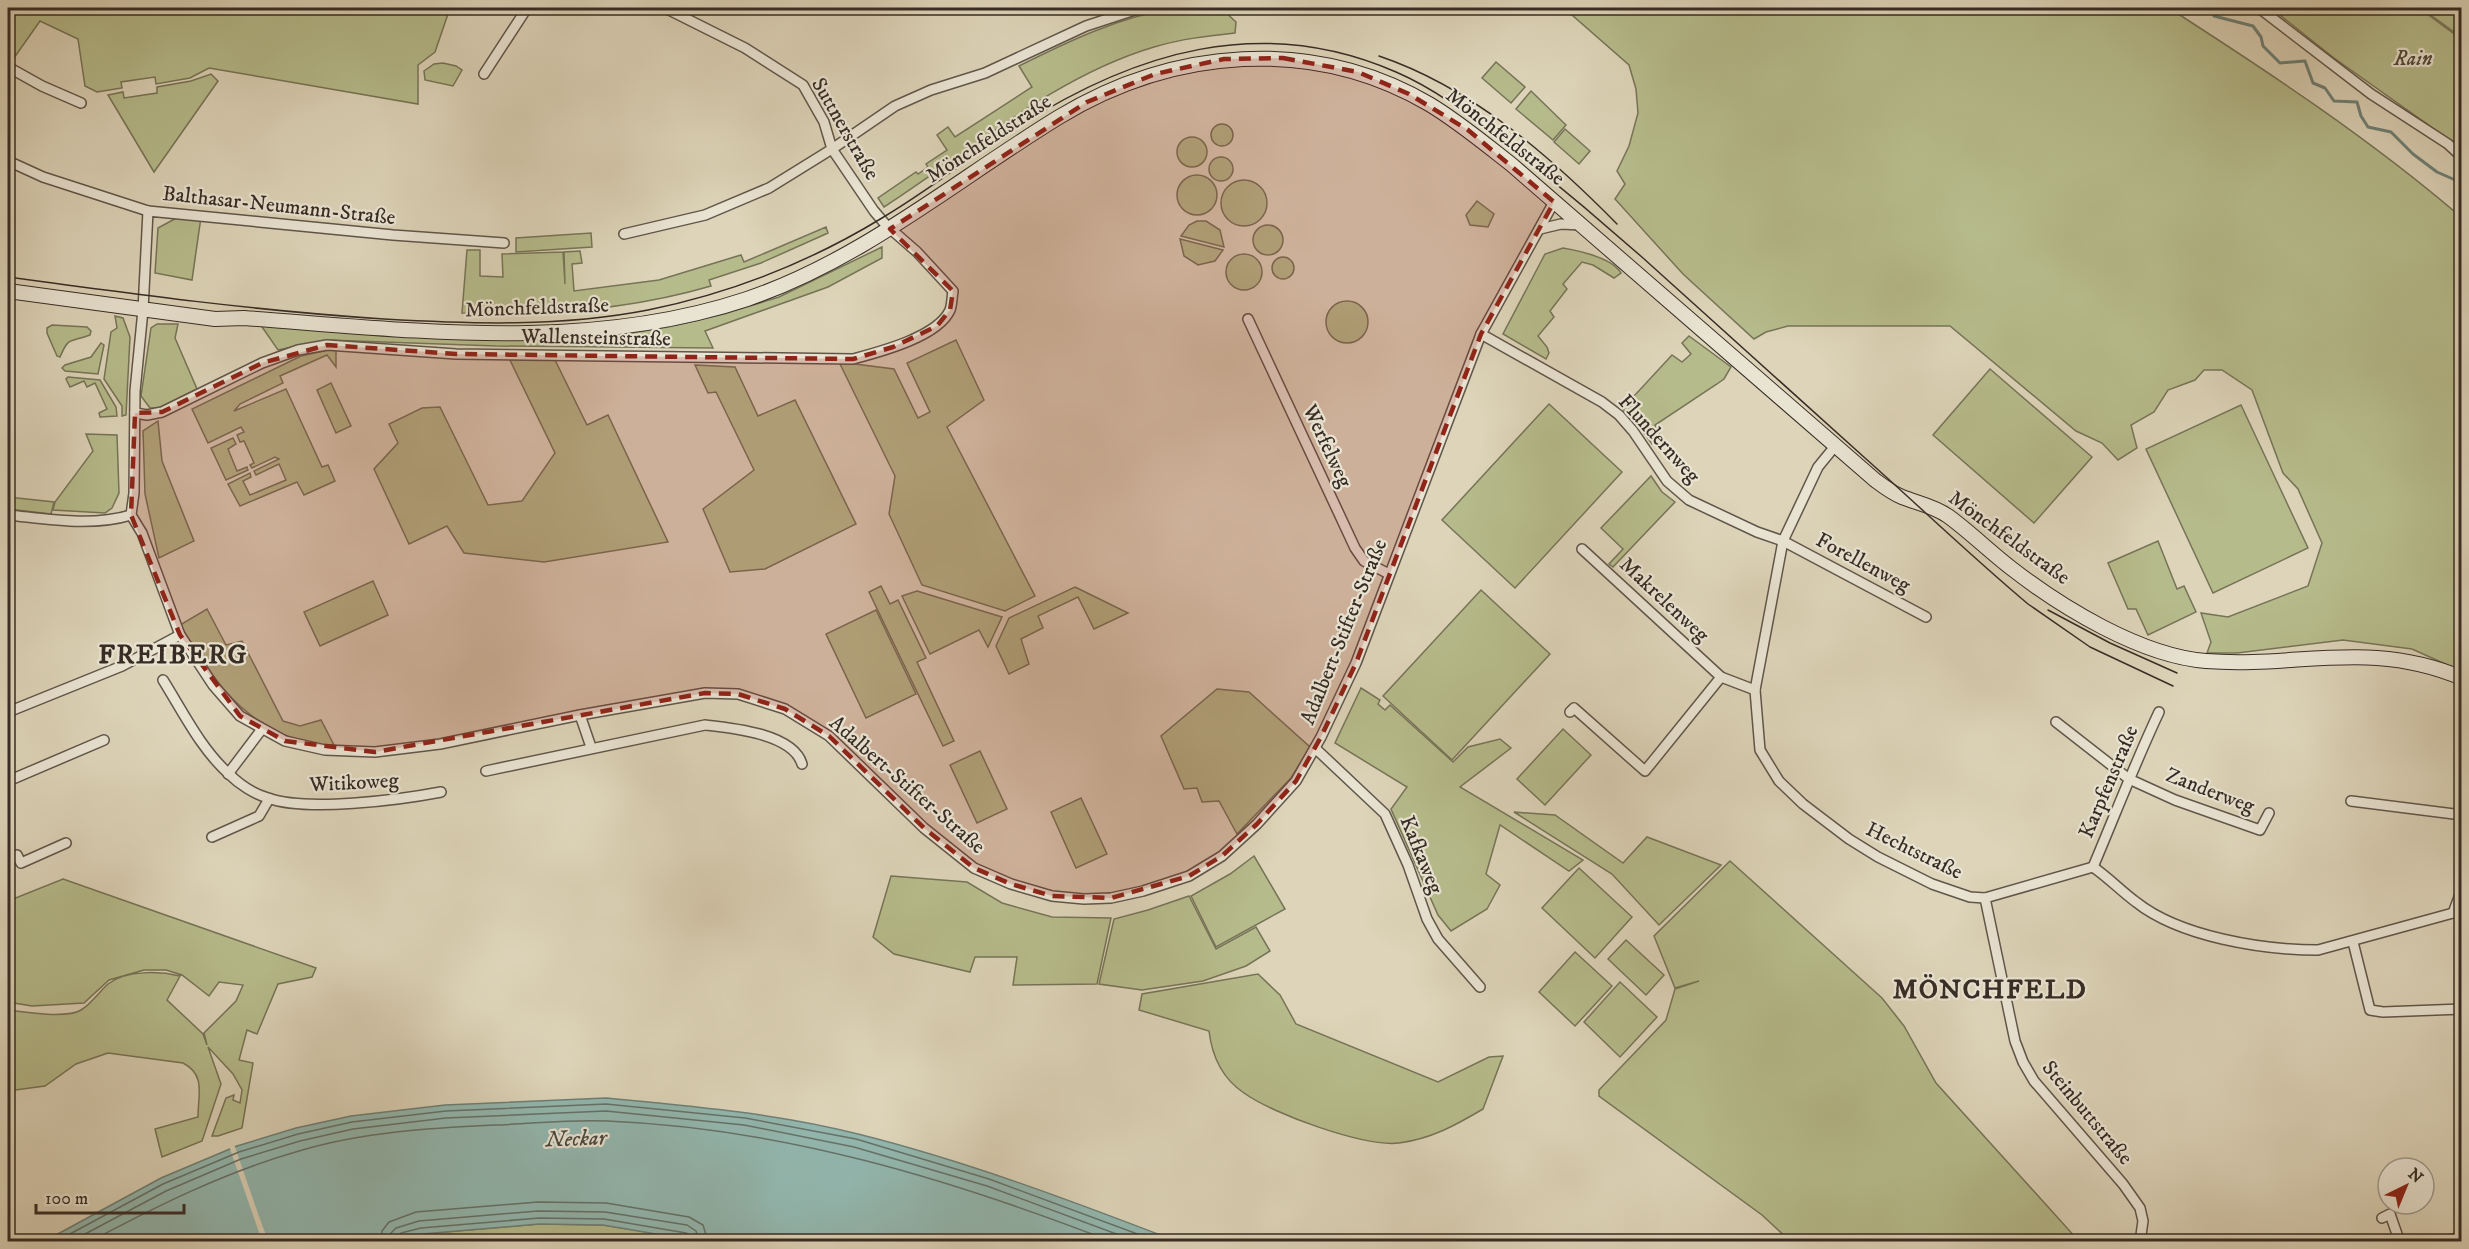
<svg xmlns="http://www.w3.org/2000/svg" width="2469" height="1249" font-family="'IM FELL DW Pica',serif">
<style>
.green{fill:#b6bb8b;stroke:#767458;stroke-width:1.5}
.water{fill:#93b8b0;stroke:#6e8078;stroke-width:1.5}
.pier{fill:#ddd4b9}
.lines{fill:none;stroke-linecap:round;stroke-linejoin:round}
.shore{stroke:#65726a;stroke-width:1.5}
.stream{stroke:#6e8078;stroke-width:3}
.street-casing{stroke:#60564a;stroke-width:12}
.secondary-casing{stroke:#372c25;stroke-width:16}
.street{stroke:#e9e3d2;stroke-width:9}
.secondary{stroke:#e9e3d2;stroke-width:14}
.tram{stroke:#372c25;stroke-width:1.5}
.marked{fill:#8f2418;fill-opacity:0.2;stroke:#8f2418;stroke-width:4.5;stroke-dasharray:12 8;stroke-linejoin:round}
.labels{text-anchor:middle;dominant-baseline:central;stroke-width:4.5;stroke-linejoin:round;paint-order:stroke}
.park-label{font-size:21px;font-style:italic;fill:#504939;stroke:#e9e3d2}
.street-label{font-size:21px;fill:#372c25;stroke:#e9e3d2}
.water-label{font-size:22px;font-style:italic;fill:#494841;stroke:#e9e3d2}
.district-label{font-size:27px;font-weight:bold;letter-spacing:1.5px;fill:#372c25;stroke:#e9e3d2}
</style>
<rect width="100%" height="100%" fill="#ddd4b9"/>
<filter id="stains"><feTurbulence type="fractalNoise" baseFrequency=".00333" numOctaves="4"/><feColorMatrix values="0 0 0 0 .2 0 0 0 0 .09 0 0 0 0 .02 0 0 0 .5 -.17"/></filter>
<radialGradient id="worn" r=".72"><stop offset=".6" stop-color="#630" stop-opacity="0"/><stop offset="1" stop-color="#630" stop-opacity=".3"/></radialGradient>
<!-- green -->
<g class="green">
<polygon points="8,8 450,8 435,52 418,65 418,104 209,68 190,78 156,84 155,77 121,82 122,88 97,92 85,86 78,39 40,21 14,58 8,55"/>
<path d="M 1175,8 L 1221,8 L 1236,22 L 1235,33 C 1207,36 1181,39 1154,47 C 1053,77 971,151 884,207 L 878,198 L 916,172 L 918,174 L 928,167 L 926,164 L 947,150 L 937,135 L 948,127 L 955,137 L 1032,87 L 1019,66 C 1069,41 1119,17 1175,8 Z"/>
<path d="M 1564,8 L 2169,8 C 2270,73 2370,139 2461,217 L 2461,671 L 2412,649 L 2343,640 L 2237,653 L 2207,653 L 2211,642 L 2201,613 L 2228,617 L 2308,586 L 2322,543 L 2298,489 L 2283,473 L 2252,390 L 2222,370 L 2204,370 L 2195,380 L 2168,390 L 2154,412 L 2131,425 L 2137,448 L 2118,460 L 2102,443 L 2076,431 L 1950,326 L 1788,326 L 1766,332 L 1754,339 L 1683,274 L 1615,199 L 1625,184 L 1617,171 L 1629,146 L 1638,113 L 1636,89 L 1629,65 Z"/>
<polygon points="2271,8 2419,8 2461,39 2461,148 2334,58"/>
<polygon points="2421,8 2461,8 2461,37"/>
<polygon points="1496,62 1525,87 1511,103 1482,78"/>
<polygon points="443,63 456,66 462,70 453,86 425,80 424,71 434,64"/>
<polygon points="211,74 218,81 154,172 108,95 123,92 124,98 157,93 157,87 191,81"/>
<polygon points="1531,91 1566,125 1553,140 1516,109"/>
<circle cx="1222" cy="135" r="11"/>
<polygon points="1565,129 1590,151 1579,164 1554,142"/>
<circle cx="1192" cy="152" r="15"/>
<circle cx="1221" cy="169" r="12"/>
<circle cx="1197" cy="195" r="20"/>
<circle cx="1244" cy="203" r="23"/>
<polygon points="1477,201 1494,214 1488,227 1470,225 1466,215"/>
<polygon points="180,216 201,217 192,280 155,273 158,228"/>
<polygon points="1197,221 1206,221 1220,230 1224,247 1181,236 1189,225"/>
<circle cx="1268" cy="240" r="15"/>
<path d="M 826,227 L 828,233 L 761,263 L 709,280 L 711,286 C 629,310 547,316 462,313 L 467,250 L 480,250 L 480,276 L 503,277 L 502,254 L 563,252 L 565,284 L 564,252 L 580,251 L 582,263 L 572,264 L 574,291 L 659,280 L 741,255 L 744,262 Z"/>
<polygon points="591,233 592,247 516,252 516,238"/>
<polygon points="1180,239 1223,250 1215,261 1198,265 1184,256"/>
<polygon points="882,247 882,258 828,287 705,331 713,348 496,346 327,340 278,350 260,324 546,339 612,336 668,327 724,314 779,297"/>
<path d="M 1563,248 C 1580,251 1612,258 1621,273 L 1614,278 L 1593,265 L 1582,262 L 1563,284 L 1567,289 L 1550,311 L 1554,317 L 1538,336 L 1547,347 L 1549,353 L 1546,359 L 1503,334 L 1545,254 Z"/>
<circle cx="1244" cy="272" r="18"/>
<circle cx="1283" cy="268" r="11"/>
<circle cx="1347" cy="322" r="21"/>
<polygon points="115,316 123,318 130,337 126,415 122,416 122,406 104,379 111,332 117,328"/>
<polygon points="157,324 178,324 175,338 197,389 159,408 150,408 141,396 151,328"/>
<path d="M 52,325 L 87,327 L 91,331 L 90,335 C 69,343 69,336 60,357 L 57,356 L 47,333 L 47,328 Z"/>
<polygon points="1689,336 1731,367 1724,379 1717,384 1655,425 1663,441 1660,444 1657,441 1652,444 1636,422 1620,406 1636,394 1672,355 1682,362 1691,354 1682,343"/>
<polygon points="956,340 984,400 947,427 1035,596 1005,611 922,585 889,514 895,476 839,362 894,369 918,418 930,412 907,363"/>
<polygon points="101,343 104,345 98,374 65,371 62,368 65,365 91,357"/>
<polygon points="328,350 336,350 336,367 327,355 280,376 283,383 240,404 234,411 286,389 322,467 328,465 335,481 304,495 297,482 240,506 228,484 250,473 251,477 243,481 250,495 286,480 279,464 256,475 254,471 279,459 275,457 252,468 250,465 254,463 244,441 240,442 237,435 244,432 241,427 208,443 192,409 301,356"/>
<polygon points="509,358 554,358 587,425 608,415 668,542 544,562 464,553 447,526 409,544 374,469 398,443 389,424 422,408 440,407 488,505 522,501 555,453"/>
<polygon points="695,365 735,367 758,416 795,400 856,524 765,569 730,572 703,509 754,470 716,392 708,393"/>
<polygon points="1990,369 2092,457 2034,523 1933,435"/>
<polygon points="68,377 100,380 116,407 117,416 100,417 99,413 107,409 95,383 87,387 84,381 70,387 66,379"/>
<polygon points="331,383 351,426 336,433 317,390"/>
<polygon points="1549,404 1622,472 1515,588 1442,520"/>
<polygon points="2241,405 2308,548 2213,593 2146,449"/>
<polygon points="158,421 162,461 194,541 159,558 145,494 143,431"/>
<polygon points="86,434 117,435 119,493 112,508 105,513 53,510 55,502 93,451"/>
<polygon points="233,438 236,444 228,449 237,471 247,467 248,470 226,480 211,448"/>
<polygon points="1651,476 1662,492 1675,502 1613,567 1609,564 1623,549 1601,528"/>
<polygon points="8,497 54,502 51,514 8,509"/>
<polygon points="2158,541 2177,589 2184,586 2196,612 2148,635 2136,609 2128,609 2108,563"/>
<polygon points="373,581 388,615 320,646 304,612"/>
<polygon points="881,586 890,604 898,600 926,658 917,662 954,741 943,746 869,592"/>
<polygon points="1075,587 1128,613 1094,629 1078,597 1038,616 1043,628 1021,639 1029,664 1009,674 996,646 1009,618"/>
<polygon points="1481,590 1550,654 1452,760 1383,696"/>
<polygon points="917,591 1002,617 988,647 979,630 930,654 902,596"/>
<path d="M 207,609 L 226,645 L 242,641 L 283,721 L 300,726 L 321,720 L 335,747 C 317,743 296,741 280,733 C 230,709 208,670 180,625 Z"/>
<polygon points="876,610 916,694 866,718 826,634"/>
<polygon points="1361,688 1380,700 1378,704 1385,710 1390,705 1453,762 1468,747 1500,739 1511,748 1460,787 1583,860 1569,871 1500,825 1486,874 1500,885 1487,909 1451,931 1438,915 1391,809 1407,787 1335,743"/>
<polygon points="1217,689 1249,692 1310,747 1291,778 1237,834 1219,801 1202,802 1197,788 1184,789 1161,736"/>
<polygon points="1563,729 1591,755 1545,805 1517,779"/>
<polygon points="980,751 1007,809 977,823 950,765"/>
<polygon points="1081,798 1107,854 1076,868 1051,812"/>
<polygon points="1514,812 1555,815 1623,863 1647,837 1721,865 1659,925 1612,874"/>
<polygon points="1254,856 1285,909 1216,947 1191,896 1230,874"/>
<polygon points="1730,861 1882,998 1904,1026 1936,1083 2077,1239 2076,1241 1790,1241 1762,1215 1599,1096 1599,1090 1666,1020 1675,989 1699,981 1675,988 1654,936"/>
<polygon points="1579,868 1632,917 1595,958 1542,908"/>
<polygon points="891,876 967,882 1002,903 1052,917 1111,918 1097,984 1013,985 1017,957 975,957 970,972 894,954 873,937"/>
<path d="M 63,879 L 316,968 L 312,977 L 278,984 L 257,1034 L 247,1030 L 239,1060 L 253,1063 L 242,1128 L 218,1136 L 212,1136 L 226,1098 L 234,1095 L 233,1100 L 240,1103 L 242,1090 L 233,1074 L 208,1047 L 221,1084 L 202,1141 L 162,1157 L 155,1129 L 198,1117 C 198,1094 206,1075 183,1063 L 108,1053 L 76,1064 L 45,1086 L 8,1091 L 8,1010 C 25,1012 66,1019 81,1010 C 91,1004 99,992 108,984 C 126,970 159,971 180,976 L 167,1000 L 203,1034 L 207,1045 L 204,1033 L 236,1001 L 243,985 L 219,982 L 209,996 L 182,975 L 166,970 L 144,970 L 109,980 L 84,1003 L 32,1006 L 8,1002 L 8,901 Z"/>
<polygon points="1189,896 1216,949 1256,927 1270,951 1246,966 1203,981 1142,990 1099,984 1114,919 1148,910"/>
<polygon points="1626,940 1664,975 1646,995 1608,959"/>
<polygon points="1575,952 1612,986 1575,1026 1539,992"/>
<path d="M 1258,974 L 1280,995 L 1296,1024 L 1438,1082 L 1489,1057 L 1503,1056 L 1483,1109 C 1456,1125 1431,1139 1399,1143 C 1364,1147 1273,1114 1244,1093 C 1223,1079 1212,1056 1209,1031 L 1139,1010 L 1142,994 Z"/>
<polygon points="1620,982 1657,1017 1620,1057 1584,1022"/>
<polygon points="539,1224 603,1225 703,1241 393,1242 421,1234"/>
</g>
<!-- water -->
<path class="water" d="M 606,1098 C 690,1106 775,1113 858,1134 C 966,1161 1072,1201 1176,1241 L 703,1242 L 603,1225 L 539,1224 L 422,1234 L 393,1242 L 43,1242 L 161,1178 L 237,1146 L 296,1128 L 351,1116 L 445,1105 Z"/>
<!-- pier -->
<polygon class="pier" points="234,1144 255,1205 268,1241 262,1241 229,1146"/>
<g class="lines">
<!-- shore -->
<g class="shore">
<polyline points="55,1242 163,1184 239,1152 298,1134 352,1122 446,1111 606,1104 745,1118 856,1139 989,1179 1159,1242"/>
<polyline points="70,1242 166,1191 241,1159 300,1141 353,1129 446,1118 606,1111 744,1125 854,1147 987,1186 1138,1242"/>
<path d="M 89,1242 C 157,1206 225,1172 299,1151 C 362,1132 430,1128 495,1125 C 532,1124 570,1119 607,1121 C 783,1128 950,1179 1113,1242"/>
<polyline points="381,1242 382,1231 389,1222 416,1212 538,1202 606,1203 689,1217 703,1225 708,1242"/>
<polyline points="390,1242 391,1233 396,1228 419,1221 538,1211 605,1212 687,1225 696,1231 699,1242"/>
<polyline points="397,1242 401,1233 421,1228 539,1218 604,1219 686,1233 691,1236 692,1242"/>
</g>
<!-- stream -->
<polyline class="stream" points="2209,8 2214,16 2253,26 2261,37 2263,46 2280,63 2305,61 2313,83 2325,88 2334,101 2357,102 2361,116 2368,127 2391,132 2413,154 2437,172 2462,183"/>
<defs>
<g id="street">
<polyline points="2259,8 2371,94 2448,144 2462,157"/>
<polyline points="8,67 42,86 81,103"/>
<polyline points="484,74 527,8"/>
<polyline points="8,161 43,177 148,211"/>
<polyline points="1540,229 1561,224 1581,225"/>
<polyline points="624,234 705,215 769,188 832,149 895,106 931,90 985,73 1086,26 1141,8"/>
<polyline points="504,243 393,235 148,211 143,310 135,391 134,493 131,515 142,533 180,635 213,685 240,716 285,741 325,750 375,752 440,744 580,715 705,693 738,694 785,709 829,736 924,828 974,868 1011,884 1052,896 1084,899 1111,898 1143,891 1189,876 1222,856 1257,824 1296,781 1321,737 1356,663 1481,334 1554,202"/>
<polyline points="1248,319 1355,548 1364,561 1389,574"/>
<polyline points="1481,334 1602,402 1619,415 1633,431 1667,481 1689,500 1757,532 1783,541 1926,617"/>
<path d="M 135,413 L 147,415 L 162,412 L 262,363 L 298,350 L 327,345 L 456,354 L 853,359 C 879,352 938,337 950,310 C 952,305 952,297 953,291 L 917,252 L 886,225 L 874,211 L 832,149 L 824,122 L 803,85 L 745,48 L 665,8"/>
<path d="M 1836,445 L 1818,467 L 1783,541 L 1755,690 L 1760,750 L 1779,781 L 1803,804 L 1849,839 L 1878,857 L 1932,884 L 1970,897 L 1985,898 L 2093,867 C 2109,878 2121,891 2136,902 C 2180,937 2263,950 2318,950 L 2453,913"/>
<path d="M 8,515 C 48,519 91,527 131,515"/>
<polyline points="1582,549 1721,677 1755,690"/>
<path d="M 163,680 C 183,712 201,749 229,774 C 239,784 254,794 268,798 C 306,812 399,800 441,792"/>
<polyline points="8,712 122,666 180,635"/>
<polyline points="1570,712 1574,708 1645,771 1721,677"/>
<polyline points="580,715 591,747"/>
<polyline points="2056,722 2129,779 2175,800 2260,830 2269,813"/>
<polyline points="1315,748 1385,814 1408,865 1427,919 1438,939 1480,987"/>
<path d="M 486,771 L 705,725 C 733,728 793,734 802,764"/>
<polyline points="228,774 262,729"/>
<polyline points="8,781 104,740"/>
<polyline points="2351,801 2462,815"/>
<polyline points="212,837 259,816 269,799"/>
<polyline points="8,860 17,855 21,863 66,843"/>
<path d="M 2093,867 C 2115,815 2135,763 2159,712"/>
<polyline points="1985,898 2015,1041 2023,1062 2034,1081 2123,1184 2140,1208 2143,1221 2140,1242"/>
<polyline points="2453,913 2462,889"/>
<polyline points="2353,942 2370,1010 2383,1012 2462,1009"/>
<polyline points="2382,1218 2390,1214 2398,1237 2402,1242"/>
<polyline points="2439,1242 2462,1237"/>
</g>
<path id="secondary" d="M 8,291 L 215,319 L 244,318 C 411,330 585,353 747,299 C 862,260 956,180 1059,117 C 1173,48 1312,36 1429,104 C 1459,122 1485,144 1512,165 L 1875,480 C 1883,486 1892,493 1902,497 C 1917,503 1934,506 1948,516 C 1970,532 1989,551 2011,568 C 2061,607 2141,656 2206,661 C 2298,668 2370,639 2462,678"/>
</defs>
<!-- street casing -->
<use href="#street" class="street-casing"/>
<!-- secondary casing -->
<use href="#secondary" class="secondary-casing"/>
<!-- street -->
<use href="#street" class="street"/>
<!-- secondary -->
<use href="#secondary" class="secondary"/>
<!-- tram -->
<g class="tram">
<path d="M 1379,56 C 1471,87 1549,155 1617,224"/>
<path d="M 8,277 C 133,294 258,311 384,319 C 472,324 561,327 648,310 C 731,293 810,262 882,218 C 928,191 970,157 1016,128 C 1134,52 1261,13 1396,72 C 1438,90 1474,119 1511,147 C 1556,183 1600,220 1643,258 C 1717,324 1791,391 1865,458 C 1919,506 1972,557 2028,604 L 2090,647 L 2173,686"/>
<polyline points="2048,610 2110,643 2177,673"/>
</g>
</g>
<!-- marked area -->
<path class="marked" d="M 1283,58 L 1358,72 L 1409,94 L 1468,130 L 1554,202 L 1481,334 L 1356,663 L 1321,737 L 1296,781 L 1257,824 L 1222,856 L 1189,876 L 1111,898 L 1052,896 L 1011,884 L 974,868 L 924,828 L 829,736 L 785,709 L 738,694 L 705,693 L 375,752 L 285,741 L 240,716 L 180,635 L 131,515 L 135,413 L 162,412 L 262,363 L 327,345 L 456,354 L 853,359 L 893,347 L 937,326 L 950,310 L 953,291 L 890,229 L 1087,102 L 1155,74 L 1224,59 Z"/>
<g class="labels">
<!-- park labels -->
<g class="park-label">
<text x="2413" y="59">Rain</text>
</g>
<!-- street labels -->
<g class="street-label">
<text transform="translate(845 129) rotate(60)">Suttnerstraße</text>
<text transform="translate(1505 137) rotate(38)">Mönchfeldstraße</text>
<text transform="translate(989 139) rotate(-33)">Mönchfeldstraße</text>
<text transform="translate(279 206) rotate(6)">Balthasar-Neumann-Straße</text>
<text transform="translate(537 308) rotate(-2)">Mönchfeldstraße</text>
<text transform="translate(596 338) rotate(1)">Wallensteinstraße</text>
<text transform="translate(1659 439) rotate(48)">Flundernweg</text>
<text transform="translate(1327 446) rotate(65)">Werfelweg</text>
<text transform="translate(2009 538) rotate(36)">Mönchfeldstraße</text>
<text transform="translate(1863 563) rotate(28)">Forellenweg</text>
<text transform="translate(1664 600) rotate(43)">Makrelenweg</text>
<text transform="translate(1344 632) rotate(-68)">Adalbert-Stifter-Straße</text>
<text transform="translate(2109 782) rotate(-67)">Karpfenstraße</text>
<text transform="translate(354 783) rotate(-3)">Witikoweg</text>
<text transform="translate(907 785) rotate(41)">Adalbert-Stifter-Straße</text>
<text transform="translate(2210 791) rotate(21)">Zanderweg</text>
<text transform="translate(1914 851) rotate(26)">Hechtstraße</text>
<text transform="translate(1421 855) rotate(68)">Kafkaweg</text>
<text transform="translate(2087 1113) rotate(50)">Steinbuttstraße</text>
</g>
<!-- water labels -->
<g class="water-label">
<text transform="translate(576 1139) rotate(-2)">Neckar</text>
</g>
<!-- district labels -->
<g class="district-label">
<text x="173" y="655">FREIBERG</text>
<text x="1990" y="990">MÖNCHFELD</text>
</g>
</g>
<!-- margin -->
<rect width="2469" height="1249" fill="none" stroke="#ddd4b9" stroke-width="30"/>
<rect x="9" y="9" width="2451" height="1231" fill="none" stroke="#372c25" stroke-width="3"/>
<rect x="15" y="15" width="2439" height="1219" fill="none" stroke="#372c25" stroke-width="1.5"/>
<!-- north arrow -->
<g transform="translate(2406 1186) rotate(43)"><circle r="28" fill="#e9e3d2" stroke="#a29a8d" stroke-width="1.5"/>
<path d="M0-4.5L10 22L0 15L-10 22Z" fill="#8f2418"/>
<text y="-9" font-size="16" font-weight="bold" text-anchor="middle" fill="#372c25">N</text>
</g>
<!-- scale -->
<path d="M36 1204v9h148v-9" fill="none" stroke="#372c25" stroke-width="3"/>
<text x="45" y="1204" font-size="18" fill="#372c25" stroke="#e9e3d2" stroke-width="4.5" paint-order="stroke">100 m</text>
<rect width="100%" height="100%" filter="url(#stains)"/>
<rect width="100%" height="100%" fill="url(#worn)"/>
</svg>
